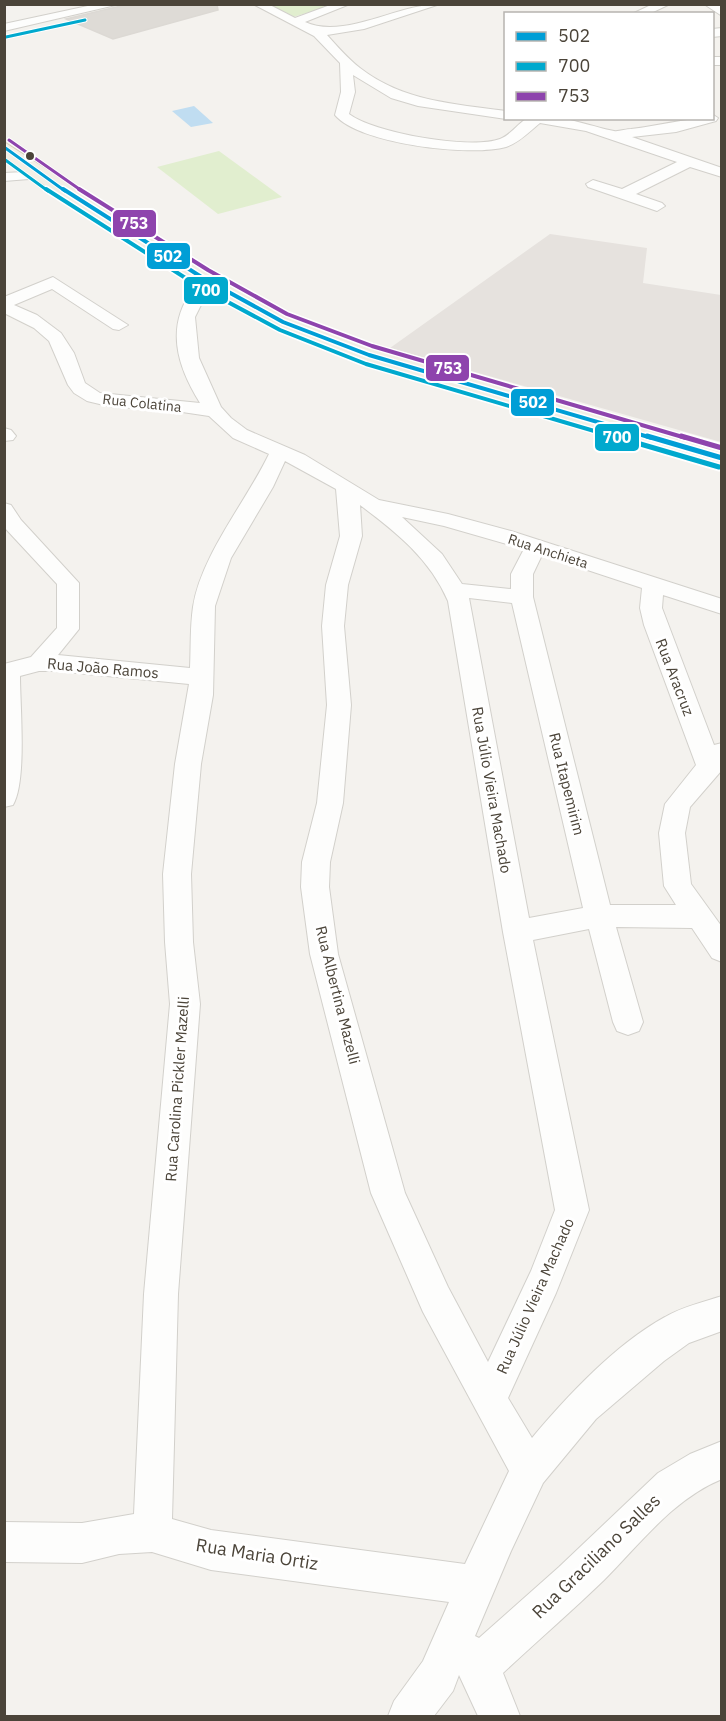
<svg xmlns="http://www.w3.org/2000/svg" width="726" height="1721" font-family="'IBM Plex Sans',sans-serif">
<style>
.industrial{fill:#e6e2de}
.green{fill:#e1eecf}
.water{fill:#c0ddf1}
.building{fill:#dedbd6;stroke:#dcd9d4;stroke-width:1.5}
.lines{fill:none;stroke-linecap:round;stroke-linejoin:round}
.minor-casing{stroke:#d2d0cb;stroke-width:2}
.major-casing{stroke:#d6cebb;stroke-width:2}
.minor{fill:#fdfdfc;fill-rule:evenodd}
.major{fill:#f2efe6;fill-rule:evenodd}
.bus-1-far2-casing{stroke:#fff;stroke-width:5}
.bus-1-far1-casing{stroke:#fff;stroke-width:7}
.bus-1-casing{stroke:#fff;stroke-width:9}
.bus-2-far2-casing{stroke:#fff;stroke-width:5}
.bus-2-far1-casing{stroke:#fff;stroke-width:7}
.bus-2-casing{stroke:#fff;stroke-width:9}
.bus-3-far2-casing{stroke:#fff;stroke-width:5}
.bus-3-far1-casing{stroke:#fff;stroke-width:7}
.bus-3-casing{stroke:#fff;stroke-width:9}
.bus-1-far2{stroke:#009ed6;stroke-width:3}
.bus-1-far1{stroke:#009ed6;stroke-width:4}
.bus-1{stroke:#009ed6;stroke-width:5}
.bus-2-far2{stroke:#00a9ce;stroke-width:3}
.bus-2-far1{stroke:#00a9ce;stroke-width:4}
.bus-2{stroke:#00a9ce;stroke-width:5}
.bus-3-far2{stroke:#8e44ad;stroke-width:3}
.bus-3-far1{stroke:#8e44ad;stroke-width:4}
.bus-3{stroke:#8e44ad;stroke-width:5}
.bus-dot{fill:#4b4439;stroke:#fff;stroke-width:2}
.labels{text-anchor:middle;dominant-baseline:central;stroke-width:6;stroke-linejoin:round;paint-order:stroke}
.far-street-label{font-size:14px;fill:#4b4439;stroke:#fff}
.street-label{font-size:15px;fill:#4b4439;stroke:#fff}
.near-street-label{font-size:18px;fill:#4b4439;stroke:#fff}
.line-badge{stroke:#fff;stroke-width:2}
.badge-label{font-size:16px;text-anchor:middle;font-weight:bold;fill:#fff}
</style>
<rect width="100%" height="100%" fill="#f4f2ee"/>
<!-- industrial -->
<polygon class="industrial" points="550,234 647,248 643,283 721,295 721,442 390,348"/>
<!-- green -->
<g class="green">
<polygon points="261,5 332,5 290,18"/>
<polygon points="219,151 282,197 218,214 157,167"/>
</g>
<!-- water -->
<polygon class="water" points="194,106 213,123 191,127 172,111"/>
<!-- building -->
<polygon class="building" points="129,4 217,4 218,10 113,39 66,19"/>
<g class="lines">
<defs>
<g id="minor">
<polygon points="97,4 120,4 4,31 4,24"/>
<path d="M 253,4 L 268,4 L 295,18 L 333,4 L 350,4 L 305,22 C 343,40 398,4 440,4 L 364,29 L 327,35 C 337,46 348,59 360,68 C 402,101 454,104 506,111 L 506,118 L 508,118 L 506,119 L 418,106 L 391,98 L 353,75 L 355,92 L 349,114 C 374,133 470,150 500,139 C 511,135 520,121 528,118 C 552,111 592,127 614,131 C 618,132 626,129 631,129 C 658,126 686,118 712,118 L 712,114 L 718,118 L 716,121 L 676,132 L 632,137 L 722,168 L 722,177 L 690,167 L 636,194 L 662,203 L 665,206 L 657,211 L 588,187 L 586,184 L 593,180 L 622,189 L 677,162 L 586,131 L 540,123 C 530,131 519,143 506,147 C 470,157 359,144 335,115 L 341,92 L 340,63 L 314,36 Z"/>
<polygon points="653,4 670,4 649,14 632,14"/>
<polygon points="704,4 717,4 722,7 722,16"/>
<polygon points="722,28 722,36 712,37 712,29"/>
<rect x="712" y="57" width="10" height="8"/>
<polygon points="24,172 29,173 31,176 29,179 4,181 4,173"/>
<path d="M 53,277 L 128,325 L 119,330 L 113,329 L 52,289 L 14,305 L 37,315 L 61,333 L 74,353 L 85,383 L 100,393 L 200,403 C 177,366 165,327 193,289 L 205,289 L 207,293 L 195,317 L 199,358 L 221,407 L 231,418 L 247,430 L 305,455 L 379,500 L 448,514 L 511,531 L 722,599 L 722,614 L 663,595 L 662,608 L 714,745 L 722,743 L 722,770 L 690,807 L 685,833 L 691,884 L 722,927 L 722,962 L 712,958 L 692,928 L 616,927 L 643,1022 L 639,1031 L 628,1035 L 617,1031 L 613,1022 L 589,929 L 533,940 L 589,1210 L 556,1293 L 508,1398 L 532,1438 C 568,1395 616,1344 665,1317 C 682,1307 703,1302 722,1296 L 722,1331 L 689,1343 L 664,1361 L 596,1419 L 543,1483 L 511,1551 L 475,1636 L 479,1638 L 559,1567 L 658,1473 L 690,1454 L 722,1441 L 722,1479 C 673,1499 640,1544 604,1580 C 571,1612 536,1642 503,1673 L 520,1716 L 478,1716 L 459,1675 L 453,1691 L 434,1716 L 388,1716 L 394,1701 L 423,1661 L 449,1602 L 211,1570 L 152,1552 L 119,1554 L 82,1563 L 4,1562 L 4,1522 L 82,1523 L 134,1514 L 144,1294 L 170,1004 L 165,942 L 163,874 L 175,764 L 189,684 L 56,671 L 39,671 L 20,676 C 20,706 27,781 13,805 L 4,807 L 4,664 L 31,657 L 57,628 L 57,584 L 4,527 L 4,503 L 11,505 L 21,520 L 79,583 L 79,629 L 58,655 L 190,668 C 191,648 190,627 193,607 C 201,555 246,502 269,454 L 233,438 L 209,416 L 162,409 L 112,407 L 87,401 L 74,393 L 68,385 L 49,341 L 34,328 L 4,313 L 4,297 ZM 285,461 L 336,489 L 340,536 L 326,585 L 322,626 L 327,705 L 317,803 L 302,862 L 301,887 L 310,954 L 371,1193 L 423,1312 L 509,1471 L 465,1564 L 211,1530 L 172,1519 L 178,1294 L 200,1004 L 193,942 L 191,874 L 201,764 L 213,695 L 215,606 L 231,558 L 273,487 ZM 360,505 C 396,532 430,559 448,601 L 503,932 L 555,1210 L 531,1271 L 488,1362 L 448,1287 L 405,1193 L 338,954 L 329,887 L 330,862 L 343,803 L 351,705 L 344,626 L 348,585 L 362,536 ZM 402,517 L 444,526 L 524,549 L 511,574 L 511,589 L 462,584 L 442,554 ZM 542,555 L 642,588 L 640,608 L 644,625 L 696,765 L 665,804 L 659,833 L 664,886 L 676,905 L 610,905 L 533,597 L 533,574 ZM 469,598 L 512,603 L 583,908 L 529,918 Z"/>
<polygon points="4,428 11,430 16,436 13,440 4,441"/>
</g>
<polygon id="major" points="4,142 210,274 290,318 377,350 722,450 722,465 361,360 276,326 196,282 35,179 4,156"/>
</defs>
<!-- minor casing -->
<use href="#minor" class="minor-casing"/>
<!-- major casing -->
<use href="#major" class="major-casing"/>
<!-- minor -->
<use href="#minor" class="minor"/>
<!-- major -->
<use href="#major" class="major"/>
<defs>
<polyline id="bus-1-far2" points="4,147 65,191"/>
<polyline id="bus-1-far1" points="63,189 203,278 283,322 369,355 652,438"/>
<polyline id="bus-1" points="647,436 722,458"/>
<g id="bus-2-far2">
<polyline points="6,37 85,20"/>
<polyline points="4,159 48,191"/>
</g>
<polyline id="bus-2-far1" points="46,189 198,286 280,330 366,364 618,438"/>
<polyline id="bus-2" points="613,436 719,467"/>
<polyline id="bus-3-far2" points="9,140 82,191"/>
<polyline id="bus-3-far1" points="79,189 208,270 287,314 372,346 686,438"/>
<polyline id="bus-3" points="681,436 722,448"/>
</defs>
<!-- bus-1-far2 casing -->
<use href="#bus-1-far2" class="bus-1-far2-casing"/>
<!-- bus-1-far1 casing -->
<use href="#bus-1-far1" class="bus-1-far1-casing"/>
<!-- bus-1 casing -->
<use href="#bus-1" class="bus-1-casing"/>
<!-- bus-2-far2 casing -->
<use href="#bus-2-far2" class="bus-2-far2-casing"/>
<!-- bus-2-far1 casing -->
<use href="#bus-2-far1" class="bus-2-far1-casing"/>
<!-- bus-2 casing -->
<use href="#bus-2" class="bus-2-casing"/>
<!-- bus-3-far2 casing -->
<use href="#bus-3-far2" class="bus-3-far2-casing"/>
<!-- bus-3-far1 casing -->
<use href="#bus-3-far1" class="bus-3-far1-casing"/>
<!-- bus-3 casing -->
<use href="#bus-3" class="bus-3-casing"/>
<!-- bus-1-far2 -->
<use href="#bus-1-far2" class="bus-1-far2"/>
<!-- bus-1-far1 -->
<use href="#bus-1-far1" class="bus-1-far1"/>
<!-- bus-1 -->
<use href="#bus-1" class="bus-1"/>
<!-- bus-2-far2 -->
<use href="#bus-2-far2" class="bus-2-far2"/>
<!-- bus-2-far1 -->
<use href="#bus-2-far1" class="bus-2-far1"/>
<!-- bus-2 -->
<use href="#bus-2" class="bus-2"/>
<!-- bus-3-far2 -->
<use href="#bus-3-far2" class="bus-3-far2"/>
<!-- bus-3-far1 -->
<use href="#bus-3-far1" class="bus-3-far1"/>
<!-- bus-3 -->
<use href="#bus-3" class="bus-3"/>
</g>
<!-- markers -->
<circle class="bus-dot" cx="30" cy="156" r="5"/>
<g class="labels">
<!-- far-street labels -->
<g class="far-street-label">
<text transform="translate(142 403) rotate(6)">Rua Colatina</text>
<text transform="translate(548 551) rotate(18)">Rua Anchieta</text>
</g>
<!-- street labels -->
<g class="street-label">
<text transform="translate(103 668) rotate(5)">Rua João Ramos</text>
<text transform="translate(675 677) rotate(69)">Rua Aracruz</text>
<text transform="translate(567 784) rotate(76)">Rua Itapemirim</text>
<text transform="translate(492 790) rotate(80)">Rua Júlio Vieira Machado</text>
<text transform="translate(338 995) rotate(76)">Rua Albertina Mazelli</text>
<text transform="translate(177 1089) rotate(-86)">Rua Carolina Pickler Mazelli</text>
<text transform="translate(535 1296) rotate(-66)">Rua Júlio Vieira Machado</text>
</g>
<!-- near-street labels -->
<g class="near-street-label">
<text transform="translate(257 1554) rotate(9)">Rua Maria Ortiz</text>
<text transform="translate(596 1556) rotate(-44)">Rua Graciliano Salles</text>
</g>
</g>
<g class="line-badge">
<rect x="112" y="209" width="45" height="29" rx="6" fill="#8e44ad"/>
<rect x="146" y="242" width="45" height="28" rx="6" fill="#009ed6"/>
<rect x="183" y="276" width="46" height="29" rx="6" fill="#00a9ce"/>
<rect x="425" y="354" width="45" height="28" rx="6" fill="#8e44ad"/>
<rect x="510" y="388" width="45" height="29" rx="6" fill="#009ed6"/>
<rect x="594" y="423" width="46" height="29" rx="6" fill="#00a9ce"/>
</g>
<g class="badge-label">
<text x="134" y="229">753</text>
<text x="168" y="262">502</text>
<text x="206" y="296">700</text>
<text x="448" y="374">753</text>
<text x="533" y="408">502</text>
<text x="617" y="443">700</text>
</g>
<!-- border -->
<rect width="726" height="1721" fill="none" stroke="#4b4439" stroke-width="12"/>
<!-- legend -->
<rect x="504" y="12" width="210" height="108" fill="#ffffff" stroke="#b7b4b0" stroke-width="1.5"/>
<rect x="516" y="32" width="30" height="9" fill="#009ed6" stroke="#b7b4b0" stroke-width="1.5"/>
<text x="558" y="42" font-size="18" fill="#4b4439">502</text>
<rect x="516" y="62" width="30" height="9" fill="#00a9ce" stroke="#b7b4b0" stroke-width="1.5"/>
<text x="558" y="72" font-size="18" fill="#4b4439">700</text>
<rect x="516" y="92" width="30" height="9" fill="#8e44ad" stroke="#b7b4b0" stroke-width="1.5"/>
<text x="558" y="102" font-size="18" fill="#4b4439">753</text>
</svg>
